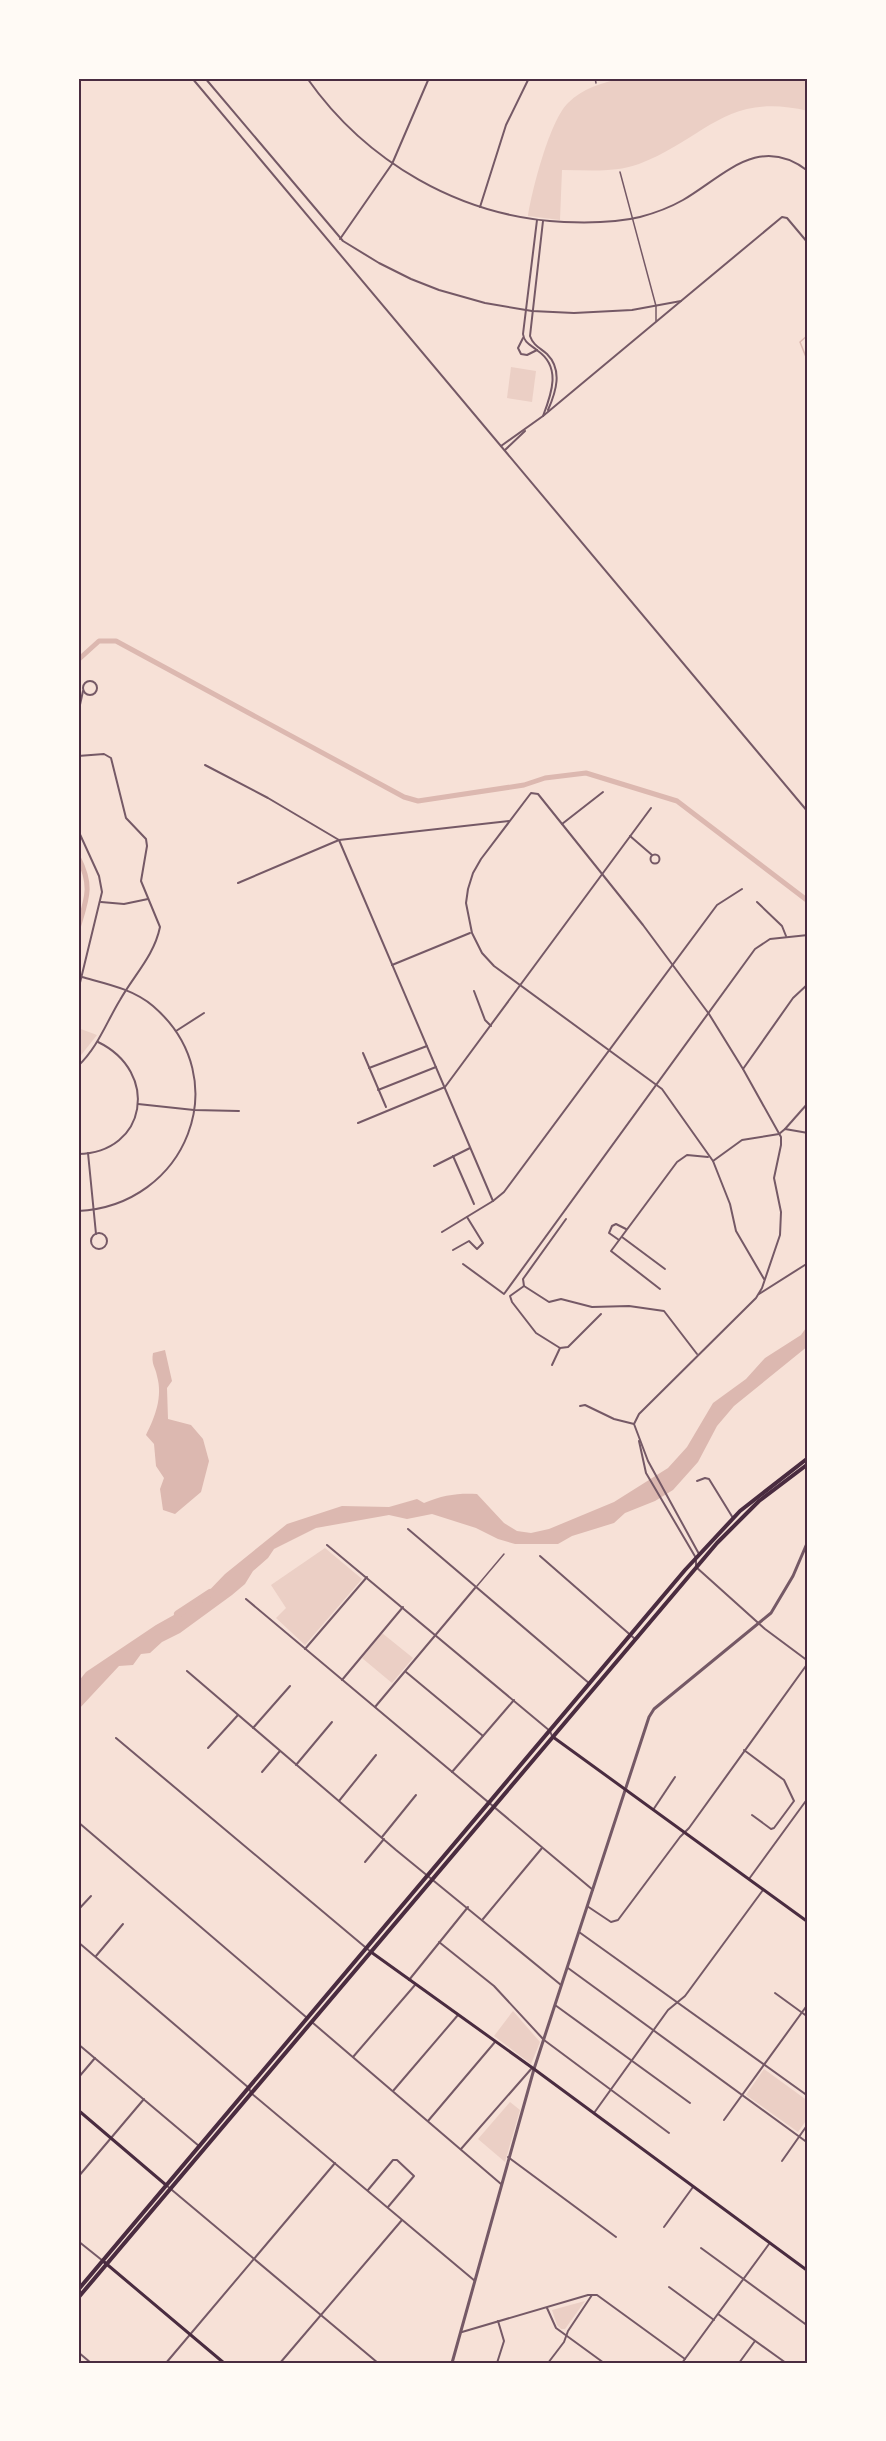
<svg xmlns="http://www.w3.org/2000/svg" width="886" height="2441" font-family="Karla,sans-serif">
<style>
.green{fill:#ebcfc5}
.water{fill:#dcb8b0}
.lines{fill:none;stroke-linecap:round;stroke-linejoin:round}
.stream{stroke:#dcb8b0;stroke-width:1.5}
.canal{stroke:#dcb8b0;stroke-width:5}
.river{stroke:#dcb8b0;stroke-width:8}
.service{stroke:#755966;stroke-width:1.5}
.pedestrian{stroke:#755966;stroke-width:1.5}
.minor{stroke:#755966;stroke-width:2}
.tertiary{stroke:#755966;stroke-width:3}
.secondary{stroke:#4a2c40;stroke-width:3}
.primary{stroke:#4a2c40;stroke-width:4}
.neatline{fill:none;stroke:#4a2c40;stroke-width:2}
</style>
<rect width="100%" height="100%" fill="#f7e1d7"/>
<!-- green -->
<g class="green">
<path d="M 622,78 L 808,78 L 808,111 C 726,91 705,139 639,164 C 614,173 588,170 562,170 L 560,220 L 528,216 C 532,190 550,120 568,103 C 583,88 602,83 622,78 Z"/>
<polygon points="511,367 536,371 532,402 507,398"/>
<polygon points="78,1028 97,1035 78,1059"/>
<polygon points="325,1548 362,1579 305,1645 276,1618 286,1608 271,1585"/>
<polygon points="382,1633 413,1658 392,1683 362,1658"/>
<polygon points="513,2011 540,2042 531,2064 494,2036"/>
<polygon points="764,2069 808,2101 808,2118 798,2132 746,2095"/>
<polygon points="510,2102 520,2110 505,2162 478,2139"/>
<polygon points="585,2301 565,2329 561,2329 557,2325 552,2310"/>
</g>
<!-- water -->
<g class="water">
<path d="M 808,1325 L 808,1346 L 734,1406 L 717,1426 L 698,1462 L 673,1490 L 655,1501 L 625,1513 L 614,1523 L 572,1536 L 558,1544 L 515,1544 L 498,1539 L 476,1528 L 432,1514 L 407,1519 L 389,1515 L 316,1528 L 274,1549 L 268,1558 L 253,1571 L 245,1584 L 232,1595 L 180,1633 L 162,1642 L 150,1653 L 141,1654 L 133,1665 L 119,1666 L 78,1710 L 78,1682 L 86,1672 L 156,1625 L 199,1601 L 225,1574 L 287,1524 L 342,1506 L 389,1507 L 417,1499 L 424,1503 C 443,1495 458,1493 477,1494 L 504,1523 L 517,1531 L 531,1533 L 549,1529 L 614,1502 L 668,1468 L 687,1447 L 713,1403 L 746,1379 L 765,1358 L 801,1335 Z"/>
<path d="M 165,1350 L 172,1381 L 167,1388 L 168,1419 L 191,1425 L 203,1439 L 209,1461 L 201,1492 L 175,1514 L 163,1510 L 160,1489 L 164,1478 L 156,1466 L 154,1444 L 146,1435 C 155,1417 163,1397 157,1376 C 155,1366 151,1364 153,1353 Z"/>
</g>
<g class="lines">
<!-- stream -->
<polyline class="stream" points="808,335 800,342 808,362"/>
<!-- canal -->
<g class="canal">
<polyline points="78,660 99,641 116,641 404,797 418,801 524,785 545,778 586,773 677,801 808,901"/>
<path d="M 78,857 C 93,886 87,898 78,928"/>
</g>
<!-- river -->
<polyline class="river" points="178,1614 210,1593"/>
<!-- service -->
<polyline class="service" points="477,1586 504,1554"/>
<!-- pedestrian -->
<g class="pedestrian">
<polyline points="595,78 596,83"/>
<polyline points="620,172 656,306 656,321"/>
</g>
<!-- minor -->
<g class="minor">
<polyline points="192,78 808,812"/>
<polyline points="205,78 343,241 379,263 411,279 439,290 485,303 532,311 574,313 632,310 681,301 782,217 787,218 808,243"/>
<path d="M 307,78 C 366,162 460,217 564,222 C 589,223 616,223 640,217 C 655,213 669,208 683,200 C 724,176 759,133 808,171"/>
<polyline points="480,207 506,125 529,78"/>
<path d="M 537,220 L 523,334 C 524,343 531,345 538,351 C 561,367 552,393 543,416"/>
<path d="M 543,221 L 530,336 C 533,345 540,348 547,354 C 563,370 556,392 548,410"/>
<polyline points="340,239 392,164 429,78"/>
<polyline points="523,338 518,348 521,354 527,355 537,350"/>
<polyline points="501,446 543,416 681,301"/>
<polyline points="505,450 525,431"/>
<circle cx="90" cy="688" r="7"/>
<polyline points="78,714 83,691"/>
<path d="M 78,756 L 104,754 L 111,758 L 126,818 L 146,839 L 147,846 L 141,881 L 160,927 C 154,956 134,975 120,1000 C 106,1023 98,1047 78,1066"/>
<polyline points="205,765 268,798 339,840 493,1201"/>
<polyline points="562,824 603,792"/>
<polyline points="78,830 99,876 102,892 78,991"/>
<polyline points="630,836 652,855"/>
<circle cx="655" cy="859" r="4.5"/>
<polyline points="238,883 339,840 509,821"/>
<polyline points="101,902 124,904 148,899"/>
<polyline points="757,902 782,926 786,936"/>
<polyline points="392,965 470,933"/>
<polyline points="474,991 485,1020 491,1026"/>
<polyline points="176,1031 204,1013"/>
<polyline points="363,1053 386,1107"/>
<polyline points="369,1068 427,1046"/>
<polyline points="743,1069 793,998 808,984"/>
<polyline points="378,1090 436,1067"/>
<polyline points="138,1104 194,1110 239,1111"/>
<polyline points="358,1123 445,1087 651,808"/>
<polyline points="785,1129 808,1103"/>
<polyline points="88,1153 96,1234"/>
<path d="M 78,1154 C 147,1153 160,1072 98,1042"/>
<polyline points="453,1156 474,1204"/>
<polyline points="713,1161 742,1140 779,1134 785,1129 808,1133"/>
<polyline points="434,1166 470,1148"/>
<path d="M 78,1211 C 186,1206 238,1079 153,1006 C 133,989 107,984 82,977"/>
<polyline points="442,1232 493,1201 504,1192 717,905 742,889"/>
<circle cx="99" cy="1241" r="8"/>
<polyline points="622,1237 665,1269"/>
<polyline points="619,1240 609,1233 612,1226 616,1224 626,1229"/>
<polyline points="453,1250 469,1241 477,1249 483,1243 467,1217"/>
<polyline points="463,1264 504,1294 755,949 770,939 808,935"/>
<polyline points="524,1286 523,1279 566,1219"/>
<polyline points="660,1289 611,1251 677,1162 687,1155 708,1157"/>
<polyline points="759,1294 808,1263"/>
<polyline points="560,1348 536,1333 512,1302 510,1296 524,1286 549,1302 561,1299 592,1307 629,1306 664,1311 697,1354"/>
<polyline points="552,1365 560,1348 568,1347 601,1314"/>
<polyline points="580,1406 585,1405 614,1419 634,1424"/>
<polyline points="639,1441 646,1473 696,1558 696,1567 765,1629 808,1661"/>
<polyline points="697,1481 705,1478 709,1479 733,1518"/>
<polyline points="408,1529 590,1684"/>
<polyline points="327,1545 550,1731 552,1736"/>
<polyline points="699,1554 648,1461 634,1424 639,1414 756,1298 762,1288 780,1235 781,1212 774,1178 781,1145 781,1137 743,1069 709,1014 643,925 538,794 531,793 481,859 473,873 468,889 466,903 472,933 482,953 494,966 662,1089 713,1161 730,1204 736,1231 764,1279"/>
<polyline points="540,1556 635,1639"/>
<polyline points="246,1599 593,1890"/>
<polyline points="305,1649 367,1577"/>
<polyline points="187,1671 396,1850 561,1985"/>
<polyline points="406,1672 483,1736"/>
<polyline points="342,1680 403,1607"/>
<polyline points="375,1707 475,1588"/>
<polyline points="253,1728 290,1686"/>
<polyline points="116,1738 371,1952"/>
<polyline points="208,1748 238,1715"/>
<polyline points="744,1750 784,1780 794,1801 774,1828 771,1829 752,1815"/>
<polyline points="296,1765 332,1722"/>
<polyline points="262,1772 280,1751"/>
<polyline points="452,1772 514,1700"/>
<polyline points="339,1801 376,1755"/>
<polyline points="653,1810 675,1777"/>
<polyline points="78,1822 306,2017"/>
<polyline points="382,1837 416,1795"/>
<polyline points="365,1862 384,1839"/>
<polyline points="749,1879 808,1798"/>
<polyline points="587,1906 611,1922 618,1920 680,1837 689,1828 808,1663"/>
<polyline points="78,1910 91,1896"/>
<polyline points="483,1919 542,1848"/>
<polyline points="579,1932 808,2096"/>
<polyline points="78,1942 249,2088 251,2093 475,2281"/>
<polyline points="439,1942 494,1986 544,2040 669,2133"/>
<polyline points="96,1956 123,1924"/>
<polyline points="568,1968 808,2143"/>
<polyline points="409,1980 468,1907"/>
<polyline points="775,1993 808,2017"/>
<polyline points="555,2005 690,2103"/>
<polyline points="313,2023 501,2184"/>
<polyline points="78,2044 199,2146"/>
<polyline points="353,2057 415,1985"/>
<polyline points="78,2078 95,2058"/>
<polyline points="393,2091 458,2015"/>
<polyline points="594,2113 668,2010 685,1996 763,1890"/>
<polyline points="724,2120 808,2004"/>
<polyline points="428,2121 495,2042"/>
<polyline points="461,2149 532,2068"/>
<polyline points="508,2157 616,2237"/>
<polyline points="782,2161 808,2124"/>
<polyline points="78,2177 144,2099"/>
<polyline points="166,2185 378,2363"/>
<polyline points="368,2190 393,2160 397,2160 414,2176 388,2207"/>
<polyline points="664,2227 693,2187"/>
<polyline points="78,2241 103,2261"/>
<polyline points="701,2248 808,2326"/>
<polyline points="669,2287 714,2320"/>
<polyline points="547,2308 556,2328 604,2363"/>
<polyline points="718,2314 786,2363"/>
<polyline points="462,2332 588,2295 597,2295 685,2359"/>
<polyline points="78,2352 91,2363"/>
<polyline points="166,2363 335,2163"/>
<polyline points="280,2363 402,2220"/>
<polyline points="497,2363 504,2341 498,2321"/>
<polyline points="548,2363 564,2342 568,2331 592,2295"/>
<polyline points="682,2363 769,2244"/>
<polyline points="739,2363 755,2341"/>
</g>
<!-- tertiary -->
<polyline class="tertiary" points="452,2363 534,2069 649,1717 654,1709 771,1613 793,1576 808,1541"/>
<!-- secondary -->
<g class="secondary">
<polyline points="553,1737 808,1922"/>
<polyline points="371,1952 534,2069 808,2271"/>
<polyline points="78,2110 166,2185"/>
<polyline points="103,2261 224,2363"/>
</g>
<!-- primary -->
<g class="primary">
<polyline points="78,2290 685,1570 740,1511 808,1458"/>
<polyline points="78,2298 717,1543 759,1501 808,1464"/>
</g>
</g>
<!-- border -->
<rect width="886" height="2441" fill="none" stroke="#fffaf5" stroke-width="159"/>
<rect x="80" y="80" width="726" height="2282" class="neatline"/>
</svg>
